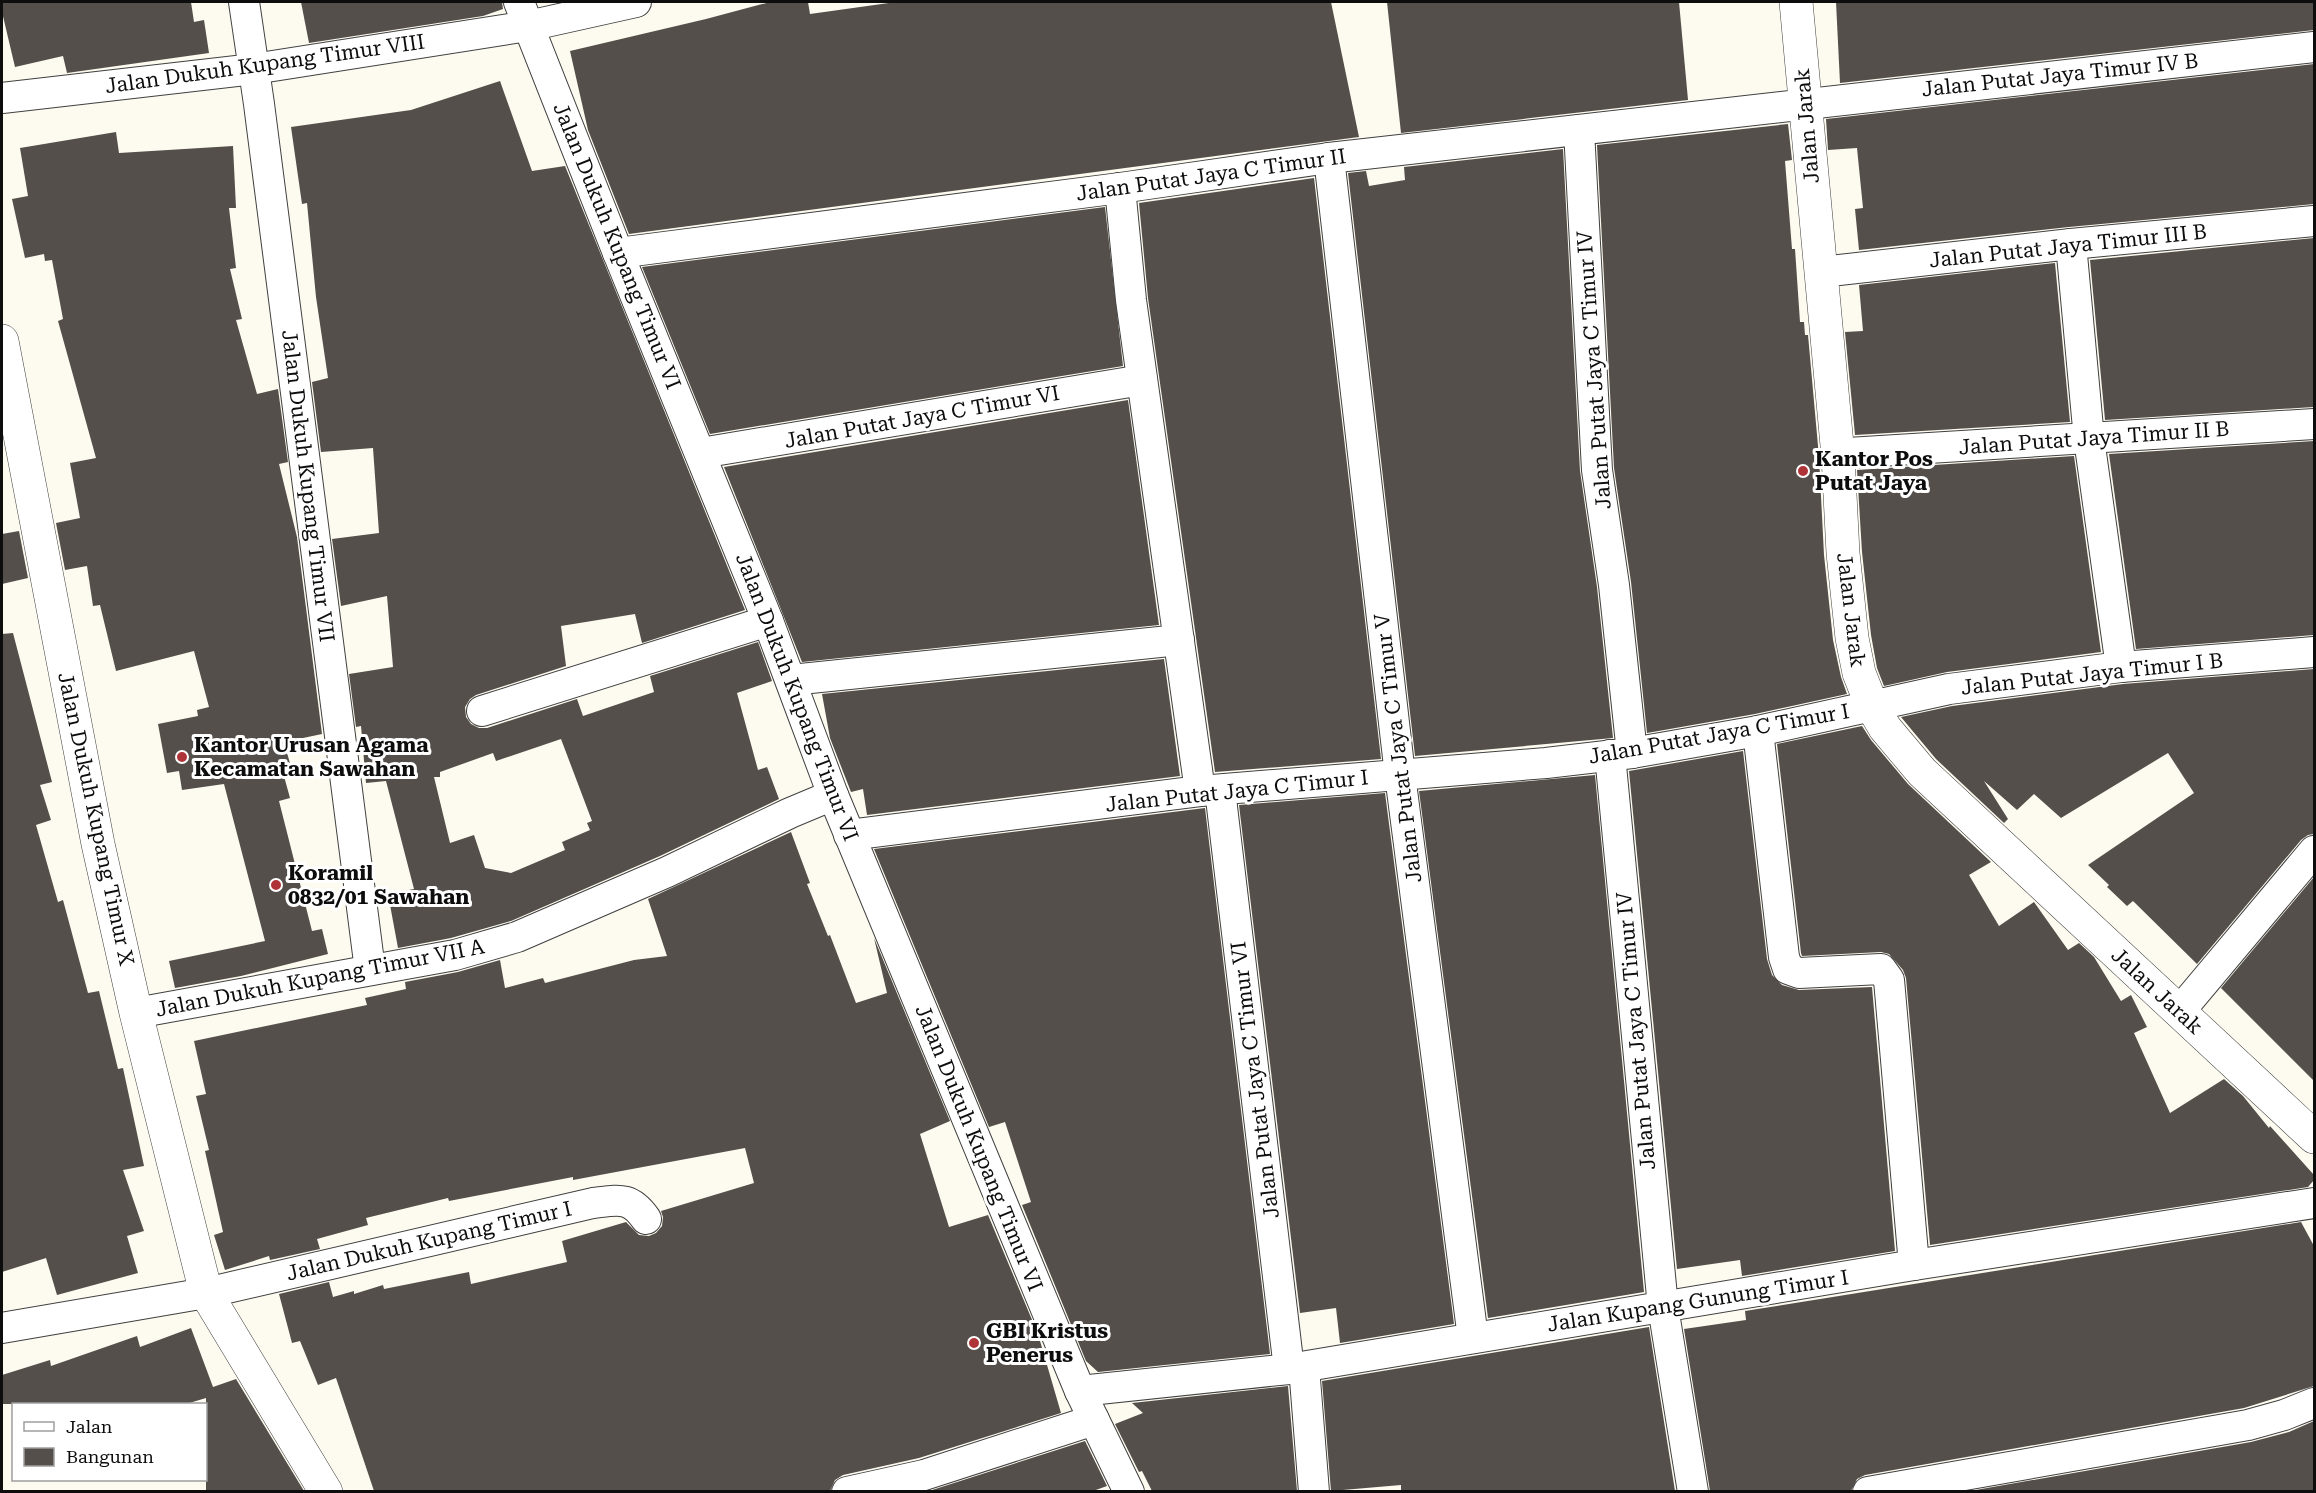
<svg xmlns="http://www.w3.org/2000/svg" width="2316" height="1493" font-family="'Roboto Serif',serif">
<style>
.building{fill:#554f4b;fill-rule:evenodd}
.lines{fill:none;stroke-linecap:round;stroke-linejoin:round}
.minor-casing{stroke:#404040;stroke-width:32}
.tertiary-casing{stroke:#404040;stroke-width:34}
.minor{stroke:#fff;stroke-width:30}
.tertiary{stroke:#fff;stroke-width:33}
.poi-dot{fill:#ae3438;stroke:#fff;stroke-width:2}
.labels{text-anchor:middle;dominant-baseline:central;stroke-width:6;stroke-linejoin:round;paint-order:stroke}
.street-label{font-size:21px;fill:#0d0d0d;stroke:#fff}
.poi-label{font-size:21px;font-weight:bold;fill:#0d0d0d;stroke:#fff;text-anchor:start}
</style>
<rect width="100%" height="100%" fill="#fdfbef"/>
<!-- building -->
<g class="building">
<polygon points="2,2 191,2 194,22 204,20 209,53 67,73 63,56 15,67 2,12"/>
<polygon points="301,2 502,2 503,9 483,16 309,43"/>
<polygon points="770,2 808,2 810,14 896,2 1331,2 1359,137 629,234 588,130 570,51 706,19"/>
<polygon points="1387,2 1679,2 1688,100 1401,133"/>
<polygon points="1836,2 2314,2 2314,30 1840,83"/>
<polygon points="2314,64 2314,204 2069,227 1859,250 1855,209 1863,208 1857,148 1828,150 1826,119"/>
<path d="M 500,81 L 532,171 L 565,166 L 745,610 L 642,643 L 635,614 L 561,626 L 566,666 L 476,695 L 470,699 L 465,707 L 466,717 L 471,724 L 479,728 L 487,728 L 577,699 L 583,716 L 654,692 L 650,676 L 758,642 L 772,681 L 737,693 L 758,770 L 767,767 L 779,799 L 660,856 L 511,921 L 451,938 L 398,948 L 388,894 L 414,889 L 386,781 L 366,783 L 361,726 L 356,727 L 349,674 L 393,667 L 387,596 L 341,606 L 332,539 L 379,533 L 373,448 L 321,452 L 312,382 L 328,378 L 316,297 L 307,203 L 302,204 L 291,127 L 411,110 ZM 561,739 L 592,821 L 587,823 L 590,830 L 562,842 L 565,850 L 511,873 L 485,868 L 474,835 L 450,843 L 434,777 L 440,777 L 440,772 L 493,753 L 496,761 Z"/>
<polygon points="1788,124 1792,160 1785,161 1792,249 1795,249 1800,322 1804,322 1805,335 1808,335 1819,457 1824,555 1833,640 1841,677 1847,694 1755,714 1647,733 1631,582 1614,468 1597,145"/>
<polygon points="116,132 119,153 233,146 236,208 229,208 236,268 230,269 242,319 236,320 257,394 278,389 288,462 279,464 297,537 322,734 284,742 291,767 282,769 290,798 279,801 312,931 322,929 328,954 241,976 175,988 169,961 265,941 224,784 182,790 179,771 167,773 158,724 198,716 197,710 209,707 194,651 116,671 100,605 93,606 87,566 65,570 56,523 80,518 70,463 96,458 58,321 63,319 52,260 45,261 44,254 25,258 12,199 28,196 20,148"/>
<polygon points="1563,149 1580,471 1597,587 1613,738 1415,756 1348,173 1366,171 1369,186 1405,180 1404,167"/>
<polygon points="1314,178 1381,759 1215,772 1148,298 1139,203"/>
<polygon points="1105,207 1123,366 710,434 642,267"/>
<polygon points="2314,238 2314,407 2105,420 2090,260"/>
<polygon points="2055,263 2070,422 1855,435 1845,332 1863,331 1859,285"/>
<polygon points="1128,400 1159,625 802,662 724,467"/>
<polygon points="2314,441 2314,635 2136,649 2109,454"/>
<polygon points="2074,456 2101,652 1947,672 1884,686 1877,668 1871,635 1862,552 1857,470"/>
<polygon points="19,531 28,578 2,584 2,534"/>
<polygon points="13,633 52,782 40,785 51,820 36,825 58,902 63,900 88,993 99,991 118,1069 123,1068 144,1166 123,1170 144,1231 127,1236 138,1273 57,1295 46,1258 2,1272 2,634"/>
<polygon points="1164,659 1180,776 867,815 863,789 851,792 830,738 822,694"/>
<polygon points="2314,669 2314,834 2308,835 2301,840 2197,964 2133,901 2127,906 2107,887 2109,885 2088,865 2194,793 2168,753 2061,818 2034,794 2017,810 1984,781 2008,819 2004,823 1936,759 1901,717 1952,706 2123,684"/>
<polygon points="1862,726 1871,740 1908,784 1991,862 1969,875 1999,926 2034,902 2068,950 2079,943 2094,957 2121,1001 2131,995 2147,1027 2134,1033 2170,1113 2224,1079 2243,1096 2269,1128 2270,1126 2314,1175 2314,1180 2308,1187 1930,1245 1906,978 1903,970 1889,954 1881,952 1802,956 1801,953 1777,744"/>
<polygon points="1743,751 1767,959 1772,975 1782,985 1799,990 1872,987 1895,1251 1742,1276 1740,1260 1677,1269 1629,771"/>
<polygon points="1595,775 1644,1292 1488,1318 1419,791"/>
<polygon points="1385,793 1454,1324 1340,1343 1336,1308 1300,1313 1239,805"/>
<polygon points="1205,808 1270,1354 1098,1372 1086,1361 1022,1205 1031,1202 1005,1122 989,1127 874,849"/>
<polygon points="791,832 810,883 807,884 828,936 830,935 856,1003 887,993 874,938 950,1121 920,1134 949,1227 988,1215 1038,1334 1061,1413 919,1458 843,1475 835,1480 830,1491 374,1491 336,1378 318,1385 300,1341 292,1343 279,1294 329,1282 333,1297 354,1291 354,1294 383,1285 384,1289 469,1272 471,1284 567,1262 562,1241 626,1222 639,1235 649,1236 656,1233 662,1226 663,1217 661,1211 754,1183 745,1148 573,1180 573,1177 449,1201 448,1198 366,1218 368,1225 317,1239 320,1249 270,1260 269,1256 225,1270 214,1235 223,1232 205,1151 209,1150 196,1096 206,1094 194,1041 367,1005 365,998 406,989 405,982 458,972 500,960 505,988 543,978 545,983 634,960 667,956 648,899"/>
<polygon points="2314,877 2314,1081 2221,988"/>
<polygon points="2301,1222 2314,1246 2314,1386 2244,1408 1865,1475 1857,1479 1851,1491 1710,1491 1684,1329 1746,1320 1745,1311"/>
<polygon points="1649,1327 1675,1491 1401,1491 1401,1485 1331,1491 1322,1381"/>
<polygon points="191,1328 213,1387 236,1379 304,1491 206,1491 206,1398 186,1404 2,1404 2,1375 50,1360 51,1366 137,1336 140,1347"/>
<polygon points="1288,1386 1297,1491 1152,1491 1142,1471 1139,1472 1115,1424 1143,1413 1132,1403"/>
<polygon points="2314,1421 2314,1491 1970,1491 2251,1442 2289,1432"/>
<polygon points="1085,1441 1107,1486 1093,1491 929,1491"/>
</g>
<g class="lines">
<defs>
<g id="minor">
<polyline points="244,2 259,104 370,970"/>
<polyline points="519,2 618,253 768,621 833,795 1080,1391 1129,1492"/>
<polyline points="2,98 254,69 528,26 636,2"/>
<polyline points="1579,130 1597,470 1614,585 1632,753"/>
<polyline points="1329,158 1400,775 1473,1338"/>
<polyline points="1120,188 1131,300 1200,791"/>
<polyline points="2071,244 2089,439 2121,667"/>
<polyline points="618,253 1120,188 1329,158 2314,47"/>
<polyline points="1821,272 2071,244 2314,221"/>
<polyline points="701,453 1142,380"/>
<polyline points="1838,456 1848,453 2314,424"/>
<polyline points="791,680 1179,640"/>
<polyline points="482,711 768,621"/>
<polyline points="1758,731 1784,957 1788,969 1799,973 1881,969 1889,980 1914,1265"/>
<polyline points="1610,755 1663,1307 1693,1492"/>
<polyline points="1220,790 1289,1369"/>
<polyline points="849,835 1200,791 1546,763 1632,753 1758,731 1949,689 2121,667 2314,652"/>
<polyline points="2179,1012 2314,851"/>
<polyline points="136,1013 455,955 517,937 667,872 790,813 833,795"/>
<path d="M 2,1328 L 206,1293 L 593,1203 C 619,1200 630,1196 646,1219"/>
<polyline points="1304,1367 1314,1492"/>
<polyline points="1080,1391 1289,1369 1914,1265 2314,1203"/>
<polyline points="847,1492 924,1475 1094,1420"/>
<polyline points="1868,1492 2248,1425 2284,1415 2314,1403"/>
</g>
<g id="tertiary">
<polyline points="1796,2 1838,456 1843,553 1852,638 1859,673 1872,706 1885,728 1922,772 2314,1137"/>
<polyline points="2,341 98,844 136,1013 206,1293 326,1492"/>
</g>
</defs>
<!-- minor casing -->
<use href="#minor" class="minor-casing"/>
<!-- tertiary casing -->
<use href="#tertiary" class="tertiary-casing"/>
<!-- minor -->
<use href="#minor" class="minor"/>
<!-- tertiary -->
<use href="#tertiary" class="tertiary"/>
</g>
<!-- markers -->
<g class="poi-dot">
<circle cx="1803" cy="471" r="6"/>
<circle cx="182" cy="757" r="6"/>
<circle cx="276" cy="885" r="6"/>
<circle cx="974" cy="1343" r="6"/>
</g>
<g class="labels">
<!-- street labels -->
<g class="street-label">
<text transform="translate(265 64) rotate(-8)">Jalan Dukuh Kupang Timur VIII</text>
<text transform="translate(2060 75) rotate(-6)">Jalan Putat Jaya Timur IV B</text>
<text transform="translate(1807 126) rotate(-95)">Jalan Jarak</text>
<text transform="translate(1211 175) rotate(-8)">Jalan Putat Jaya C Timur II</text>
<text transform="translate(617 246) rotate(68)">Jalan Dukuh Kupang Timur VI</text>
<text transform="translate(2068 246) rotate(-6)">Jalan Putat Jaya Timur III B</text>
<text transform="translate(1594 370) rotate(-94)">Jalan Putat Jaya C Timur IV</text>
<text transform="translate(922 417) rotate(-10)">Jalan Putat Jaya C Timur VI</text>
<text transform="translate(2094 438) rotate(-4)">Jalan Putat Jaya Timur II B</text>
<text transform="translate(308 486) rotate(83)">Jalan Dukuh Kupang Timur VII</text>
<text transform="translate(1851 610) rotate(83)">Jalan Jarak</text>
<text transform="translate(2092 674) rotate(-6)">Jalan Putat Jaya Timur I B</text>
<text transform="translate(797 697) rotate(69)">Jalan Dukuh Kupang Timur VI</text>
<text transform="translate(1719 734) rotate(-10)">Jalan Putat Jaya C Timur I</text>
<text transform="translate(1398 748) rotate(-97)">Jalan Putat Jaya C Timur V</text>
<text transform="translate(1237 791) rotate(-6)">Jalan Putat Jaya C Timur I</text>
<text transform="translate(96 819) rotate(78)">Jalan Dukuh Kupang Timur X</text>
<text transform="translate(320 978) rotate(-11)">Jalan Dukuh Kupang Timur VII A</text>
<text transform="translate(2157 991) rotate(43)">Jalan Jarak</text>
<text transform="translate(1636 1031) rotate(-95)">Jalan Putat Jaya C Timur IV</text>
<text transform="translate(1255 1080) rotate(-97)">Jalan Putat Jaya C Timur VI</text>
<text transform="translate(979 1148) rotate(68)">Jalan Dukuh Kupang Timur VI</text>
<text transform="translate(429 1241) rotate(-13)">Jalan Dukuh Kupang Timur I</text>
<text transform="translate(1698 1301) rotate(-9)">Jalan Kupang Gunung Timur I</text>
</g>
<!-- poi labels -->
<g class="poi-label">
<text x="1815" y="459">Kantor Pos<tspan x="1815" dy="24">Putat Jaya</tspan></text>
<text x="194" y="745">Kantor Urusan Agama<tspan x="194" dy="24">Kecamatan Sawahan</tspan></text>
<text x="288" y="873">Koramil<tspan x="288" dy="24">0832/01 Sawahan</tspan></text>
<text x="986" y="1331">GBI Kristus<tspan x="986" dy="24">Penerus</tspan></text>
</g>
</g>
<!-- border -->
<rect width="2316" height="1493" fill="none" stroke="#0d0d0d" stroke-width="6"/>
<!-- legend -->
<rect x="12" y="1403" width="195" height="78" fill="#ffffff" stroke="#9e9e9e" stroke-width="1.5"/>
<rect x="24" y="1422" width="30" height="9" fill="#ffffff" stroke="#9e9e9e" stroke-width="1.5"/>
<text x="66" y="1433" font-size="18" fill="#0d0d0d">Jalan</text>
<rect x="24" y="1448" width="30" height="18" fill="#554f4b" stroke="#9e9e9e" stroke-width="1.5"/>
<text x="66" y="1463" font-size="18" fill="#0d0d0d">Bangunan</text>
</svg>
